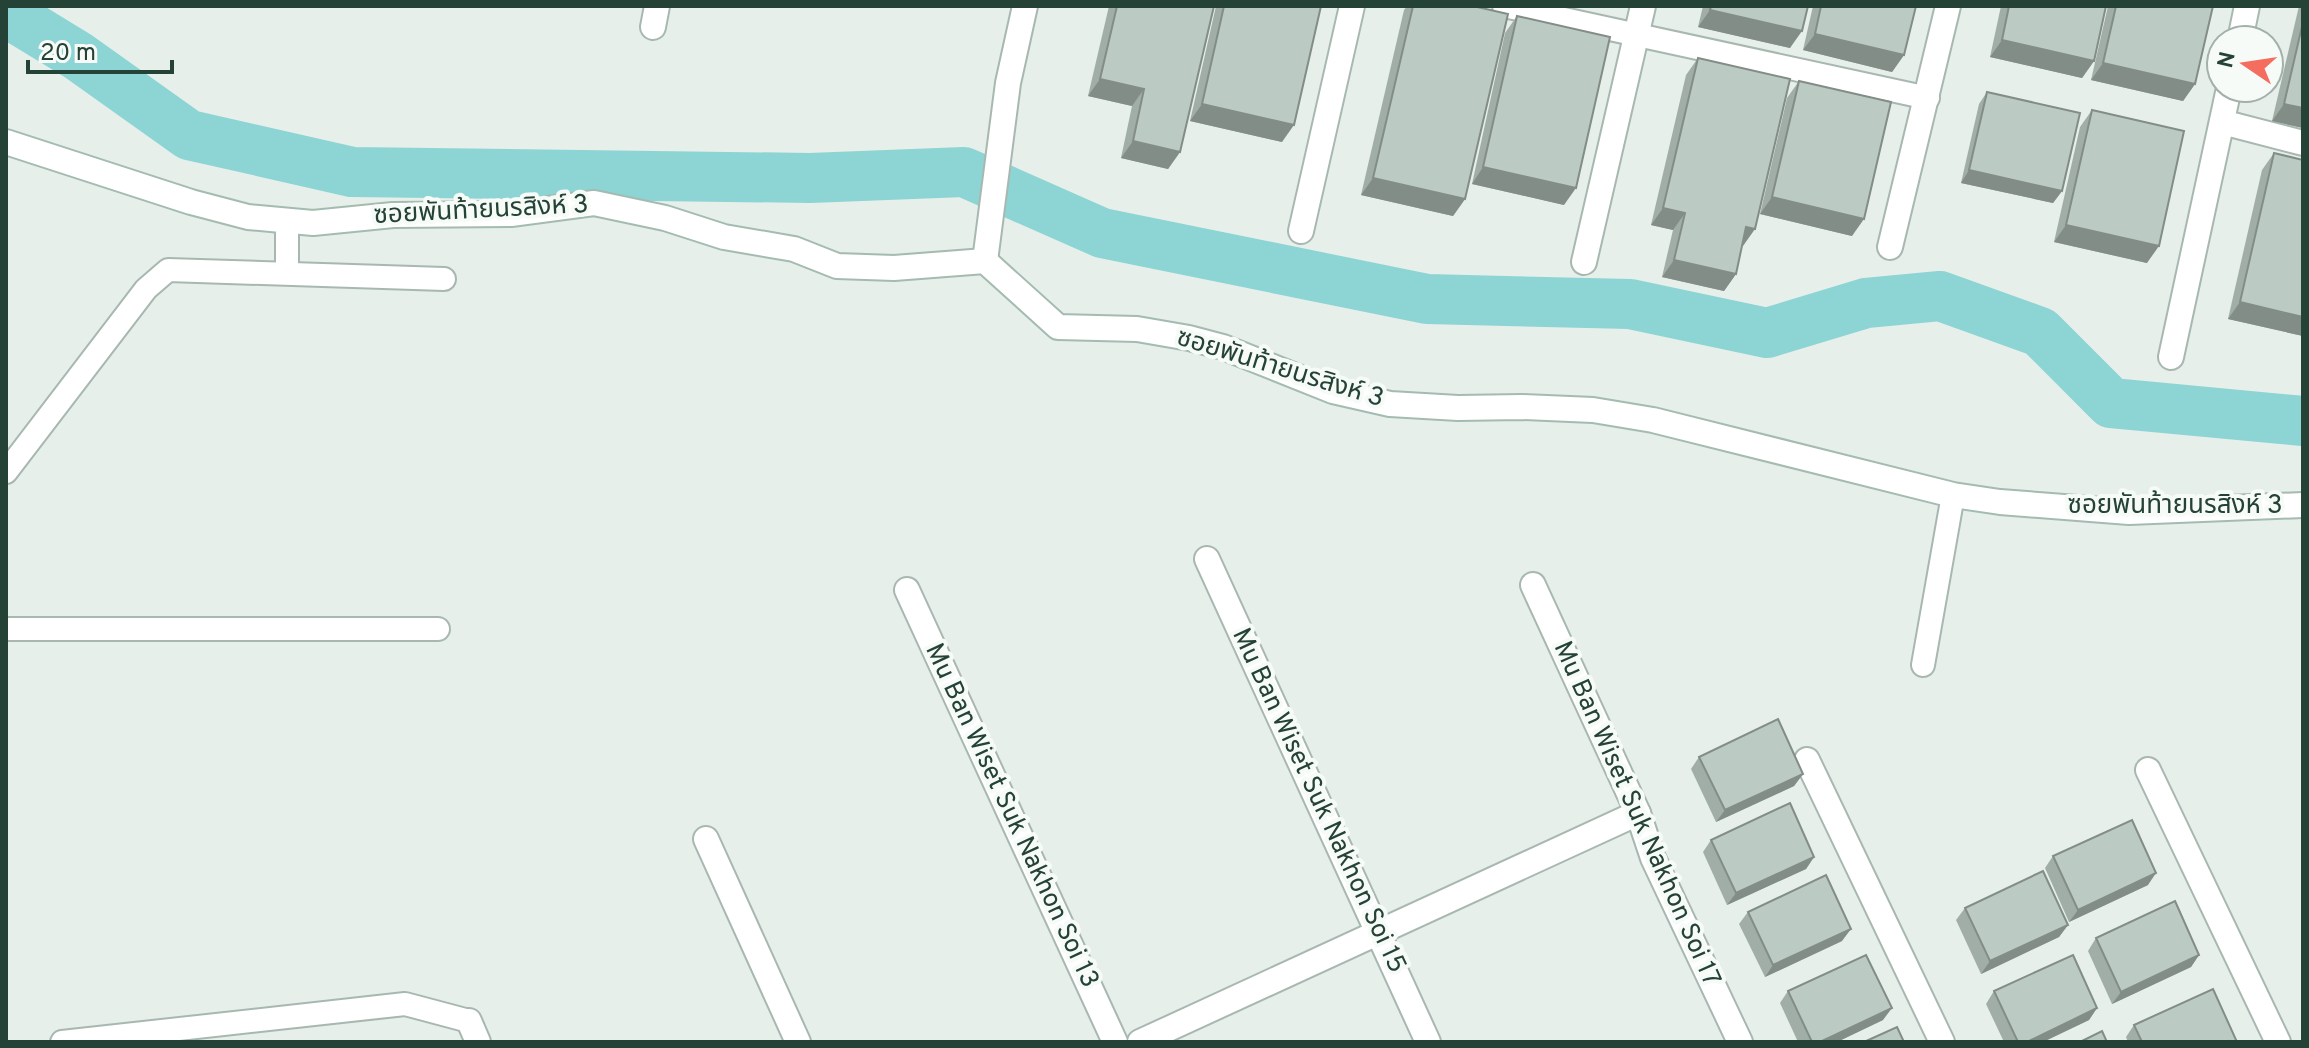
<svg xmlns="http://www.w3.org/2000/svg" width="2309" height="1048" font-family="Overpass,'Noto Sans Thai',sans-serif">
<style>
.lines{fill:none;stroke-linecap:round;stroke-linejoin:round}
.canal{stroke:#8dd4d4;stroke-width:50}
.lane-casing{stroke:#a8b8b0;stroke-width:26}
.street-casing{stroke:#a8b8b0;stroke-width:28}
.secondary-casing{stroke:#a4bbb0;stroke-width:28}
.lane{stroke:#fff;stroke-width:22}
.street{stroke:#fff;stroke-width:24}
.secondary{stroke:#fff;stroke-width:24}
.wall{fill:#a1aea7}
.shaded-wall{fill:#838d88}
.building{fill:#bbcac2;stroke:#838d88;stroke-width:2}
.labels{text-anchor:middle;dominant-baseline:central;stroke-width:8;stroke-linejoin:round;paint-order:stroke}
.street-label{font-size:26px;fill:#244235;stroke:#f7fbf8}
</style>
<rect width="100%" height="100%" fill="#e6efea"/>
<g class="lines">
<!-- canal -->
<polyline class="canal" points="6,12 78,56 189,135 352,172 810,178 964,172 1102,233 1427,299 1630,304 1767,333 1866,303 1940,296 2040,332 2111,403 2303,421"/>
<defs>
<g id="lane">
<polyline points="1504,6 1928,98"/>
<polyline points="287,221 287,273"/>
<polyline points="6,472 146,289 168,270 444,279"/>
<polyline points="6,629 438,629"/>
<polyline points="1923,665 1953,495"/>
<polyline points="62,1042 405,1004 469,1021"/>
</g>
<g id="street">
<polyline points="653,27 657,6"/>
<polyline points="2240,40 2247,6"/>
<polyline points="2222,122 2303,143"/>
<polyline points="1301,231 1352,6"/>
<polyline points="1890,247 1948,6"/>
<polyline points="985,261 1008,83 1025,6"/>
<polyline points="1584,262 1643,6"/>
<polyline points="2171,357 2229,88"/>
<polyline points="1207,559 1428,1042"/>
<polyline points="1533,585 1638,813 1653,858 1740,1042"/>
<polyline points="907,590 1115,1042"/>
<polyline points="1807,760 1942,1042"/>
<polyline points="2148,770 2278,1042"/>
<polyline points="706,839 798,1042"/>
<polyline points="469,1021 478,1042"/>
<polyline points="1140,1042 1638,813"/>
</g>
<polyline id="secondary" points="6,142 191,202 248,217 313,223 393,215 511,214 594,203 665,218 724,237 794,249 837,266 894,268 985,261 1058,327 1137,329 1189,338 1223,347 1333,391 1390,404 1458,408 1522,407 1593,410 1653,420 1953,495 2000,502 2129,512 2303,505"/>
</defs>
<!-- lane casing -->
<use href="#lane" class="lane-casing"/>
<!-- street casing -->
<use href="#street" class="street-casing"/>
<!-- secondary casing -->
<use href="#secondary" class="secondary-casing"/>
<!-- lane -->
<use href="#lane" class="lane"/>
<!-- street -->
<use href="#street" class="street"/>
<!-- secondary -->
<use href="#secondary" class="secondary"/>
</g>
<!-- wall -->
<g class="wall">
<polygon points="1109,6 1214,6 1180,152 1168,169 1121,158 1132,106 1088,96"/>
<polygon points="1216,6 1321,6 1282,142 1190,121"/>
<polygon points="1407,6 1473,6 1465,199 1453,216 1361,195 1404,10"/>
<polygon points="1703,6 1808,6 1790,48 1698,27"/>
<polygon points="1813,6 1916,6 1904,55 1892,72 1803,50"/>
<polygon points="2001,6 2106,6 2094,61 2082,78 1990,57"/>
<polygon points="2108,6 2213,6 2195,84 2183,101 2091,80"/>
<polygon points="2299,6 2303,6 2303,128 2272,121"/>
<polygon points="1517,16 1564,205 1472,184 1505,33"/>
<polygon points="1698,58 1743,246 1742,246 1736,274 1724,291 1662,277 1673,230 1651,225 1686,75"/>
<polygon points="1799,81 1852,236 1760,214 1787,98"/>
<polygon points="1987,92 2062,191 2053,203 1961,183 1979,104"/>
<polygon points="2092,110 2147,263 2054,242 2080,127"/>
<polygon points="2274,153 2303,336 2228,319 2262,170"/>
<polygon points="1699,757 1803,774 1794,786 1716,822 1691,769"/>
<polygon points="1711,840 1814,857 1806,869 1727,905 1703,852"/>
<polygon points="2053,856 2148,885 2069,922 2045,868"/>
<polygon points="1965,908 2068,925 2059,937 1981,974 1956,920"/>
<polygon points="1748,912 1842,941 1765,977 1739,924"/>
<polygon points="2096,938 2199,955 2191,967 2112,1004 2088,951"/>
<polygon points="1788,991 1883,1020 1837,1042 1798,1042 1780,1003"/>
<polygon points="1994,991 2097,1008 2089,1020 2043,1042 2004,1042 1986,1004"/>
<polygon points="2134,1025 2237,1042 2128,1042 2126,1037"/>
</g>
<!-- shaded-wall -->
<g class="shaded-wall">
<polygon points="1710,10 1802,31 1790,48 1698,27"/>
<polygon points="1815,34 1904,55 1892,72 1803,50"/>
<polygon points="2002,40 2094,61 2082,78 1990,57"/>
<polygon points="2103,63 2195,84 2183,101 2091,80"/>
<polygon points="1100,79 1144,89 1132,106 1088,96"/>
<polygon points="1202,104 1294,125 1282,142 1190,121"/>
<polygon points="2284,104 2303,108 2303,128 2272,121"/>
<polygon points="1133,141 1180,152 1168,169 1121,158"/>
<polygon points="1483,167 1576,188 1564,205 1472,184"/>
<polygon points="1969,170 2062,191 2053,203 1961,183"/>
<polygon points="1373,178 1465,199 1453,216 1361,195"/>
<polygon points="1772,197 1864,219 1852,236 1760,214"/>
<polygon points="1663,208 1685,213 1673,230 1651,225"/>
<polygon points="2066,225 2159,246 2147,263 2054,242"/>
<polygon points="1746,227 1755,229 1743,246 1734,244"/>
<polygon points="1674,260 1736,274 1724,291 1662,277"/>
<polygon points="2240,302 2303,317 2303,336 2228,319"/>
<polygon points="1803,774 1794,786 1716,822 1725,810"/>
<polygon points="1814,857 1806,869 1727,905 1736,893"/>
<polygon points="2156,873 2148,885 2069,922 2078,910"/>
<polygon points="2068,925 2059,937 1981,974 1990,961"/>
<polygon points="1851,929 1842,941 1765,977 1773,965"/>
<polygon points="2199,955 2191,967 2112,1004 2121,992"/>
<polygon points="1892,1008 1883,1020 1837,1042 1820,1042"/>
<polygon points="2097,1008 2089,1020 2043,1042 2027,1042"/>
</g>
<!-- building -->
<g class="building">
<polygon points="1117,6 1214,6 1180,152 1133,141 1144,89 1100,79"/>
<polygon points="1224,6 1321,6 1294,125 1202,104"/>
<polygon points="1413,6 1473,6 1508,14 1465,199 1373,178"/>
<polygon points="1711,6 1808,6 1802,31 1710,10"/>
<polygon points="1821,6 1916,6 1904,55 1815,34"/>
<polygon points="2009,6 2106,6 2094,61 2002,40"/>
<polygon points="2116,6 2213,6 2195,84 2103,63"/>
<polygon points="1517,16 1610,37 1576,188 1483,167"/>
<polygon points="2303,22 2303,108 2284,104"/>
<polygon points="1698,58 1790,79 1755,229 1746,227 1736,274 1674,260 1685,213 1663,208"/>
<polygon points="1799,81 1891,102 1864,219 1772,197"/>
<polygon points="1987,92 2080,113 2062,191 1969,170"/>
<polygon points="2092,110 2184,131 2159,246 2066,225"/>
<polygon points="2274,153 2303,160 2303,317 2240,302"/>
<polygon points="1778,719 1803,774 1725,810 1699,757"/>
<polygon points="1790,803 1814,857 1736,893 1711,840"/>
<polygon points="2132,820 2156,873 2078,910 2053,856"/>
<polygon points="2043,871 2068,925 1990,961 1965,908"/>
<polygon points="1826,875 1851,929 1773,965 1748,912"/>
<polygon points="2175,901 2199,955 2121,992 2096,938"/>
<polygon points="1866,955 1892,1008 1820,1042 1812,1042 1788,991"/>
<polygon points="2073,955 2097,1008 2027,1042 2018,1042 1994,991"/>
<polygon points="2213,989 2237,1042 2142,1042 2134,1025"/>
<polygon points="1897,1027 1904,1042 1864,1042"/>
<polygon points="2102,1031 2107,1042 2080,1042"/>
</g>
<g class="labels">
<!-- street labels -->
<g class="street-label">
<text transform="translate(481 211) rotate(-3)">ซอยพันท้ายนรสิงห์ 3</text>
<text transform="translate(1280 369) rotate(17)">ซอยพันท้ายนรสิงห์ 3</text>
<text x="2175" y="506">ซอยพันท้ายนรสิงห์ 3</text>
<text transform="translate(1318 801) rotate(65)">Mu Ban Wiset Suk Nakhon Soi 15</text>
<text transform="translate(1636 814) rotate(66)">Mu Ban Wiset Suk Nakhon Soi 17</text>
<text transform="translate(1011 816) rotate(65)">Mu Ban Wiset Suk Nakhon Soi 13</text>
</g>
</g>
<!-- border -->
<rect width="2309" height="1048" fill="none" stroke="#244235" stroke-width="16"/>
<!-- north arrow -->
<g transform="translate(2245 64) rotate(283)"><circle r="38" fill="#f7fbf8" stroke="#a3b1aa" stroke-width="2"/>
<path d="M0-6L14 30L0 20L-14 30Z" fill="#f56d5e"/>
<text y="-12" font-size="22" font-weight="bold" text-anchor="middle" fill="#244235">N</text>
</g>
<!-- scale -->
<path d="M28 60v12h144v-12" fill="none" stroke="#244235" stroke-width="4"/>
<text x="40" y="60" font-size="24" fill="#244235" stroke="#f7fbf8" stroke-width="6" paint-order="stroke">20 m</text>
</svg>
